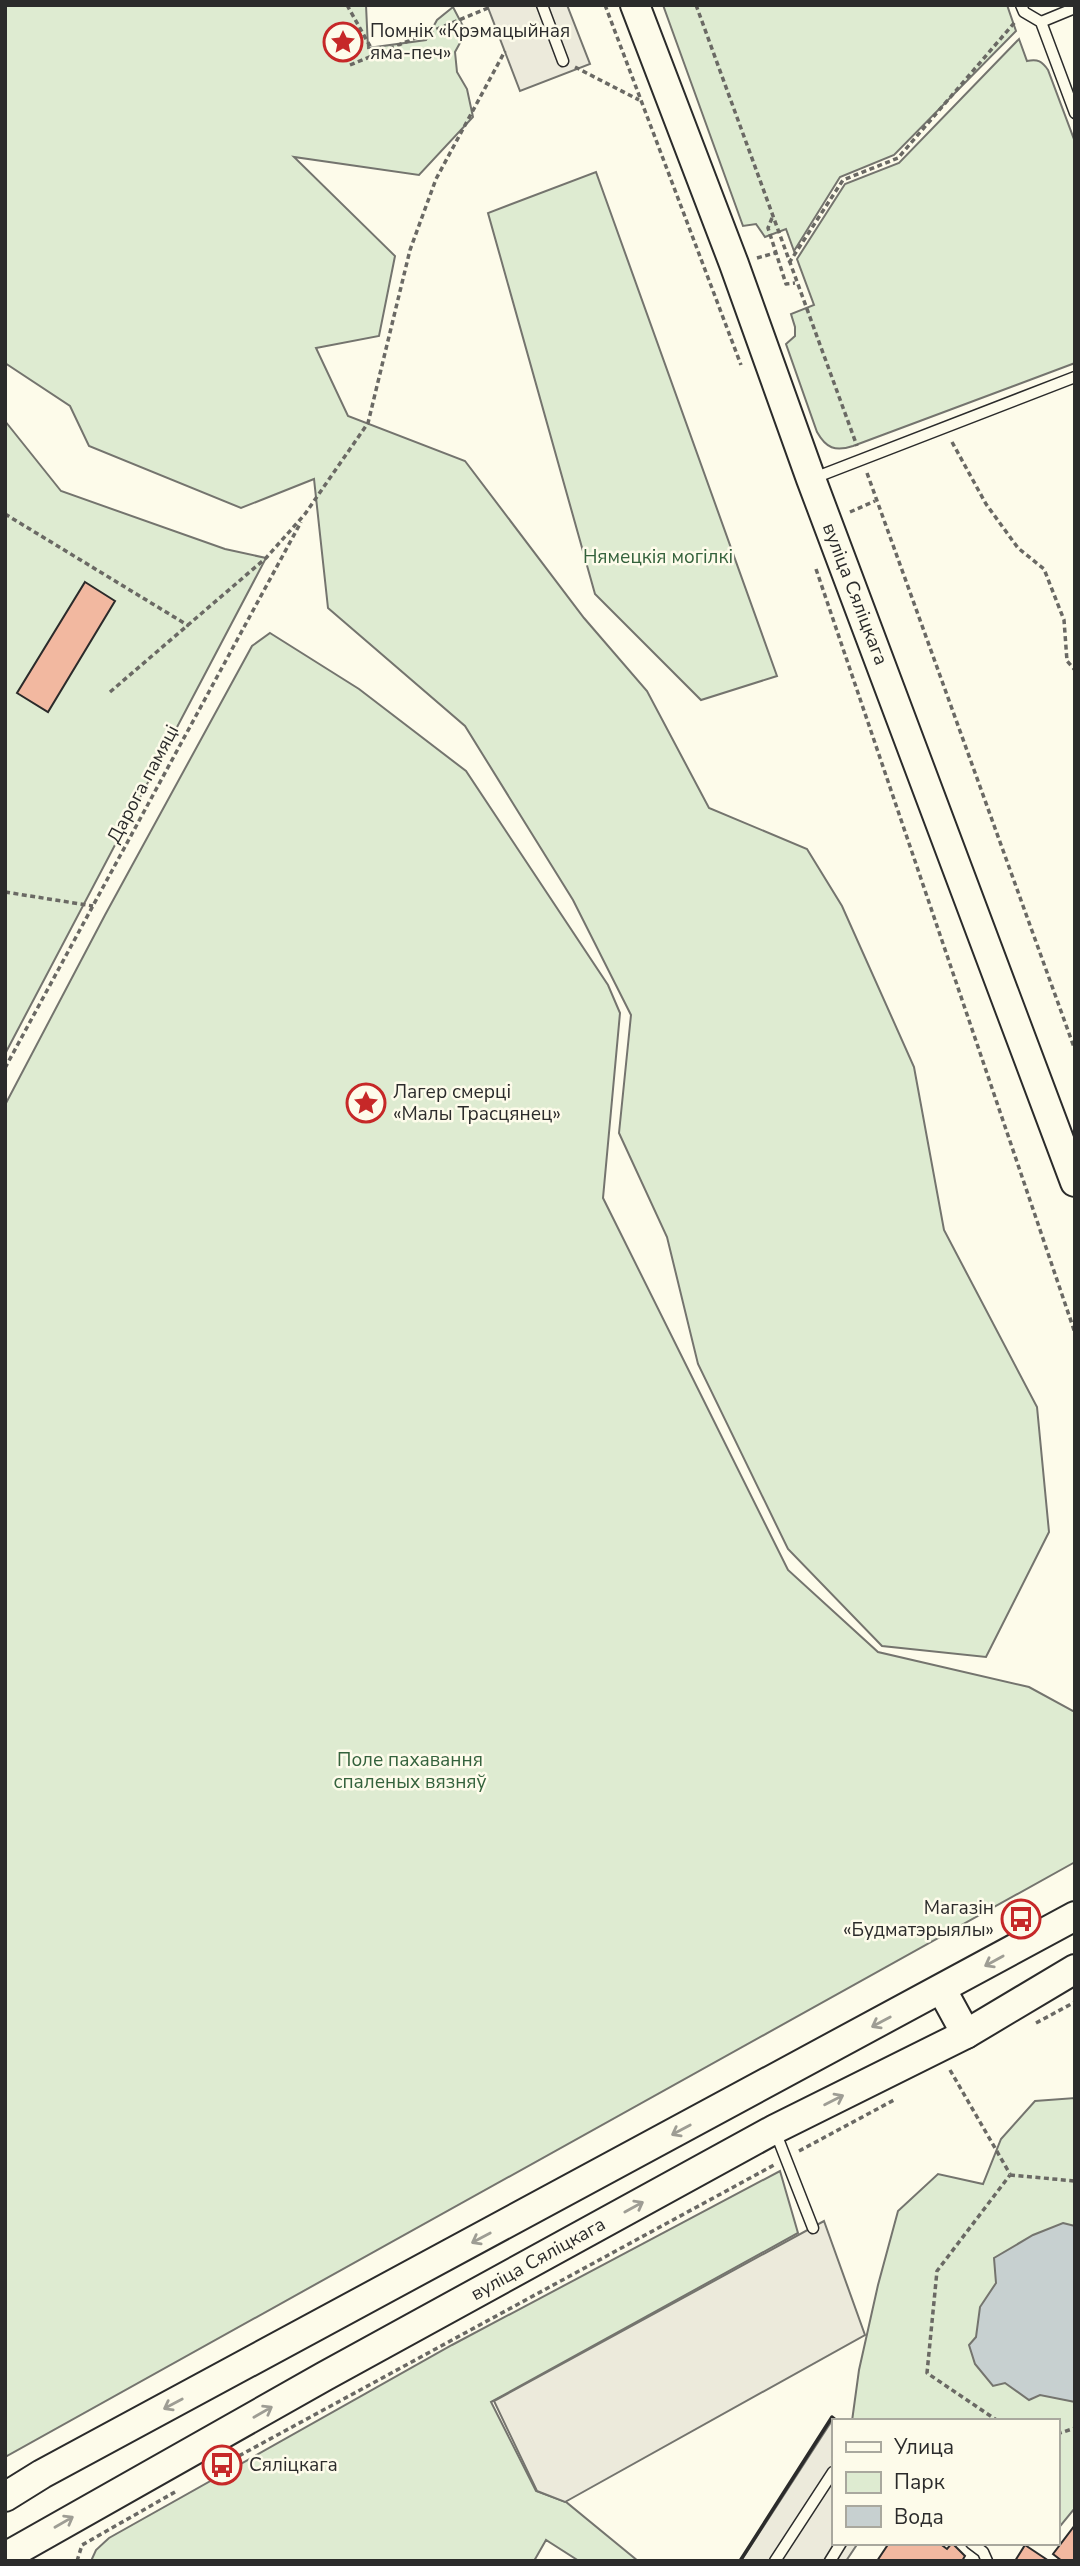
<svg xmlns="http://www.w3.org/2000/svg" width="1080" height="2566" font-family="'Nunito Sans',sans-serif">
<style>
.green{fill:#deebd1;stroke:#74746e;stroke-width:2}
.parking{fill:#eceadb;stroke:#74746e;stroke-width:2}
.water{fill:#c7d0d0;stroke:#74746e;stroke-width:2}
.building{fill:#f2b8a0;stroke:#2b2b2b;stroke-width:2}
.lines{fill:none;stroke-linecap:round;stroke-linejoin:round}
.lane-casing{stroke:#2b2b2b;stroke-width:13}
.secondary-casing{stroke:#2b2b2b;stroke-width:32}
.path{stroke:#6a6964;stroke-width:3.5;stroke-dasharray:5 3.5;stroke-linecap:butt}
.lane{stroke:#fdfbea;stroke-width:10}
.secondary{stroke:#fdfbea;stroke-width:28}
.wall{stroke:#2b2b2b;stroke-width:3.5}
.oneway{stroke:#9e9d94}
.labels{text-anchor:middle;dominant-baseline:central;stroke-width:5;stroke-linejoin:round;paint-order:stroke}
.poi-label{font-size:19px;fill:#2b2b2b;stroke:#fdfbea;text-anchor:start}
.park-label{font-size:19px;fill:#34623c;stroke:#fdfbea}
.street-label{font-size:19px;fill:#2b2b2b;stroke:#fdfbea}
</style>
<rect width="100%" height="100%" fill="#fdfbea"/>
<!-- green -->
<g class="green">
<polygon points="5,5 366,5 368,48 426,40 437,20 453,7 466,32 455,52 457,72 467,89 473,117 419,175 294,157 395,256 379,336 316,348 348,416 465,461 584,618 647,691 709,808 807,849 842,906 914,1067 944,1230 1037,1407 1049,1532 986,1657 882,1646 788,1549 698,1364 667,1237 619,1133 631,1015 573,900 465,726 328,608 314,479 241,508 89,446 70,406 5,363"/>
<polygon points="663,5 1007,5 1016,31 894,155 840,177 794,251 786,229 765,237 756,224 743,226"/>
<path d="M 1019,39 L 1027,61 C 1038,59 1042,61 1048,70 L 1075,142 L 1075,363 L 853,446 C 835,452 826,448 817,432 L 786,344 L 795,336 L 795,327 L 791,314 L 814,305 L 797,259 L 845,184 L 899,163 Z"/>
<polygon points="596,172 777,676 701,700 595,594 488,213"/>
<polygon points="5,421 61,491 225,549 266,558 5,1054"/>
<polygon points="270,633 359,689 466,771 608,985 620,1013 603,1198 788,1570 878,1652 1029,1687 1075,1712 1075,1862 5,2457 5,1105 105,915 252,646"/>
<polygon points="1075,2098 1075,2508 1057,2530 1057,2421 852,2421 859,2370 878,2285 898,2211 938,2174 983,2184 1001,2139 1035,2101"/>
<polygon points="780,2171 798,2233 491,2402 536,2491 566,2502 638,2561 579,2561 546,2540 534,2561 91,2561 96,2550 109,2538 452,2345"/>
</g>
<!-- parking -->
<g class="parking">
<polygon points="487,5 567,5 590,64 520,91"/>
<polygon points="824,2221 865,2335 565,2502 537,2491 494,2401"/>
<polygon points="833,2419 836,2421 833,2421 833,2543 858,2543 846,2561 741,2561"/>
</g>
<!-- water -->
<polygon class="water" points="1063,2223 1075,2226 1075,2402 1040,2395 1029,2400 1005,2383 993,2386 975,2364 969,2345 976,2337 980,2307 996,2283 994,2258 1033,2235"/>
<!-- building -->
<g class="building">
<polygon points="85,582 115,601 48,712 17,693"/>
<polygon points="1075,2525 1075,2561 1062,2561 1053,2554"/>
<polygon points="889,2543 939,2543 947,2549 952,2543 965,2556 962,2561 877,2561"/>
<polygon points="1025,2545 1049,2561 1015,2561"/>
</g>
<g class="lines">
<defs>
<g id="lane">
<polyline points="542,5 563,61"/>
<polyline points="1021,5 1024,12 1041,22 1075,113"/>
<polyline points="1041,22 1075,8"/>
<polyline points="814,478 1075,377"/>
<polyline points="775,2131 813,2228"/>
<polyline points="971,2543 983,2552 987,2561"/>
<polyline points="775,2561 833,2472"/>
<polyline points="830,2561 841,2543"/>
</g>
<g id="secondary">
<polyline points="635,5 734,264 811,479 1075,1182"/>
<polyline points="942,1990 966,2034"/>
<polyline points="5,2497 42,2474 1075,1916"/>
<polyline points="5,2557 325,2376 775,2129 966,2034 1075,1969"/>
</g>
</defs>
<!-- lane casing -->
<use href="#lane" class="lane-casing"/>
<!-- secondary casing -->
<use href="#secondary" class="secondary-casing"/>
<!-- path -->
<g class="path">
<polyline points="347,5 375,55"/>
<polyline points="605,5 741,365"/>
<polyline points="696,5 857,446"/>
<polyline points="350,65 488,8"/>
<polyline points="575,67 639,100"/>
<polyline points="772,218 768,228 786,284 795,283"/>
<polyline points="757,258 775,253"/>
<polyline points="789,263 843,180 898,158 1015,22"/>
<polyline points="952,442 986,504 1018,548 1044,569 1064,620 1067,661 1075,670"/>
<polyline points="867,473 1075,1050"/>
<polyline points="850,512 875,501"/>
<polyline points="5,514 189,626"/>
<polyline points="816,569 1075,1333"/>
<polyline points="110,692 266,558 305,514 368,423 410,250 436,179 505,51"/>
<polyline points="5,892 93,906"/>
<polyline points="5,1068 301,522"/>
<polyline points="1036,2023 1075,2002"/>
<polyline points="950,2070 1010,2174"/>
<polyline points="799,2151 894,2100"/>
<polyline points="1010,2175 1075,2181"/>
<polyline points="998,2421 927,2373 937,2271 1010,2175"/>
<polyline points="1057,2434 1075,2428"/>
<polyline points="224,2464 774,2165"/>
<polyline points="77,2561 82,2545 175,2492"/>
</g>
<!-- lane -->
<use href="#lane" class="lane"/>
<!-- secondary -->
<use href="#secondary" class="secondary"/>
<!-- wall -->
<polyline class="wall" points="740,2561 832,2417 837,2421"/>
</g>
<!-- one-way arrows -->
<defs><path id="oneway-shaft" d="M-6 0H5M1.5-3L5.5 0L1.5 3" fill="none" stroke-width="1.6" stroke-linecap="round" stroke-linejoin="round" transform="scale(1.75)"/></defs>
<g class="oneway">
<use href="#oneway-shaft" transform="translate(994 1961) rotate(151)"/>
<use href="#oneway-shaft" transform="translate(881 2022) rotate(152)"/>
<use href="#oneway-shaft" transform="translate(834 2100) rotate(-27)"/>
<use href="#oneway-shaft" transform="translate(681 2130) rotate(152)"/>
<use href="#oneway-shaft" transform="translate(634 2207) rotate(-29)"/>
<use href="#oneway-shaft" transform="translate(481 2238) rotate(152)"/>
<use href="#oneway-shaft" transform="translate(173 2404) rotate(152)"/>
<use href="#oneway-shaft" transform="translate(263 2412) rotate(-30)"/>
<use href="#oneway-shaft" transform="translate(64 2522) rotate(-30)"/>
</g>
<!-- icons -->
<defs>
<symbol id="sight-ring" viewBox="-11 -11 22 22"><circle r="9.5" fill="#fdfbea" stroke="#c62828" stroke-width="1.5"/><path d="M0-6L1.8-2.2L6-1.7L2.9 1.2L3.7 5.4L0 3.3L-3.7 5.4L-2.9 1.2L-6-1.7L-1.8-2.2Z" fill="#c62828"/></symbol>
<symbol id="bus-ring" viewBox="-11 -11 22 22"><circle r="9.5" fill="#fdfbea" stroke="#c62828" stroke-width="1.5"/><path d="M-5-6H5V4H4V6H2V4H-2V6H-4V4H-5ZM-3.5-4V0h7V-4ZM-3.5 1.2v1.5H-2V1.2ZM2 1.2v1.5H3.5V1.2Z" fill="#c62828"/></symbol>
</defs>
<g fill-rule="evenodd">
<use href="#sight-ring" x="321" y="20" width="44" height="44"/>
<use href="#sight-ring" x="344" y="1081" width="44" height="44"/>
<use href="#bus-ring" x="999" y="1897" width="44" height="44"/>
<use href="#bus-ring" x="200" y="2443" width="44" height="44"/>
</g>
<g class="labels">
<!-- poi labels -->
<g class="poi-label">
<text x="370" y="31">Помнік «Крэмацыйная<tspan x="370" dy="22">яма-печ»</tspan></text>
<text x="393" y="1092">Лагер смерці<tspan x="393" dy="22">«Малы Трасцянец»</tspan></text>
<text x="994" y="1908" text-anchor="end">Магазін<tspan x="994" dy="22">«Будматэрыялы»</tspan></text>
<text x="249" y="2465">Сяліцкага</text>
</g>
<!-- park labels -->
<g class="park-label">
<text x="658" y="557">Нямецкія могілкі</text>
<text x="410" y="1760">Поле пахавання<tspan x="410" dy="22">спаленых вязняў</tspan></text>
</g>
<!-- street labels -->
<g class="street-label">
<text transform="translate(855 594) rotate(69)">вуліца Сяліцкага</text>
<text transform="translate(143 784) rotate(-62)">Дарога памяці</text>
<text transform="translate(538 2259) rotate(-29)">вуліца Сяліцкага</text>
</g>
</g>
<!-- border -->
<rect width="1080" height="2566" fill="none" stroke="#2b2b2b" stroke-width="14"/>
<!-- legend -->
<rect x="832" y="2419" width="228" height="126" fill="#fdfbea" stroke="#a9a89e" stroke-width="2"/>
<rect x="846" y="2442" width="35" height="10" fill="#fdfbea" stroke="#a9a89e" stroke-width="2"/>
<text x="894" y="2454" font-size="21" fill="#2b2b2b">Улица</text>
<rect x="846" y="2472" width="35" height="21" fill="#deebd1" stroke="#a9a89e" stroke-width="2"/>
<text x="894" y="2489" font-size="21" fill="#2b2b2b">Парк</text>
<rect x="846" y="2506" width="35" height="21" fill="#c7d0d0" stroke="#a9a89e" stroke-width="2"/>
<text x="894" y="2524" font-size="21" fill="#2b2b2b">Вода</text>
</svg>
